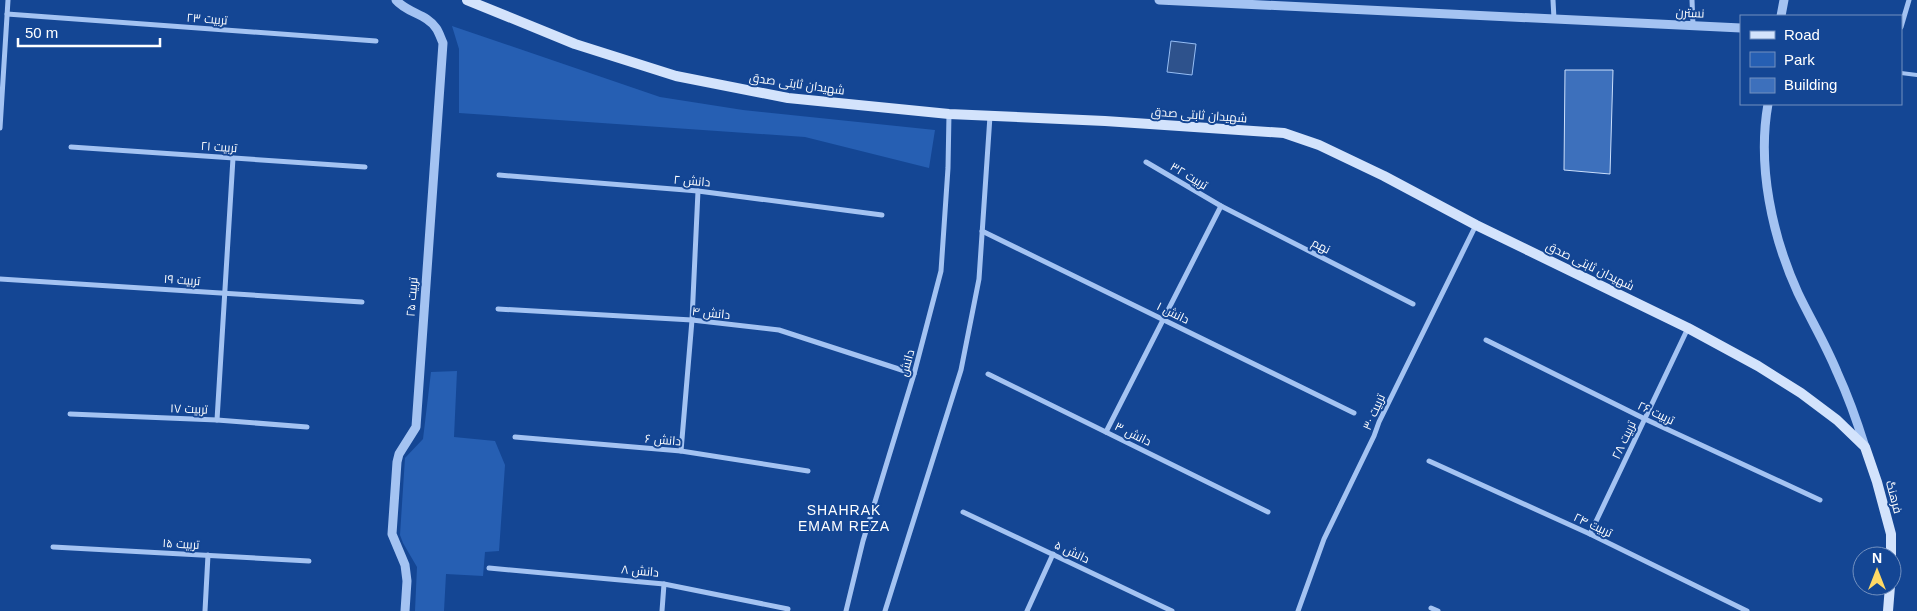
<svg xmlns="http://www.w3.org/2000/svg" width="1917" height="611" font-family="Helvetica,Cairo,sans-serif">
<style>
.green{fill:#265fb3}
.water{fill:#2e528c;stroke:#96bef5}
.building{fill:#3d70bc;stroke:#cbdffc}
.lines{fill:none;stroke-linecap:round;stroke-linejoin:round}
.service{stroke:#a4c3f2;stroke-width:4}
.minor{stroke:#a4c3f2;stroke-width:5}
.tertiary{stroke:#a4c3f2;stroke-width:9}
.secondary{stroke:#d3e3fc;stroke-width:10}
.labels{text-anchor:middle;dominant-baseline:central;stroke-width:4;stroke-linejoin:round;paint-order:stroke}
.street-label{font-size:12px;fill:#fff;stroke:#144694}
.neighbourhood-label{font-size:14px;letter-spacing:1px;fill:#fff;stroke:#144694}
</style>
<rect width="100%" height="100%" fill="#144694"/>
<!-- green -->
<g class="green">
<polygon points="452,26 660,97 743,110 935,130 929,168 805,137 459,113 459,49"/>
<polygon points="457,371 454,437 495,441 505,465 499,551 485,552 483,576 446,574 444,611 415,611 417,567 403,543 400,535 405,458 423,439 431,372"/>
</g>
<!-- water -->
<polygon class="water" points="1171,41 1196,44 1192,75 1167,72"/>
<!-- building -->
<polygon class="building" points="1565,70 1613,70 1610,174 1564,170"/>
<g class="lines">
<!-- service -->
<polyline class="service" points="1901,73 1917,75"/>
<!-- minor -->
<g class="minor">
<polyline points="1553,0 1554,19"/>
<polyline points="1692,0 1693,25"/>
<polyline points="7,14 376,41"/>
<polyline points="1901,27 1909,0"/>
<polyline points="0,128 8,0"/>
<polyline points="71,147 365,167"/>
<polyline points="1146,162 1221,206 1413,304"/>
<polyline points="499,175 698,191 882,215"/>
<polyline points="982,231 1354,413"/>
<polyline points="0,279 362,302"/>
<polyline points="498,309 692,320 779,330 914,374"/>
<polyline points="1486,340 1645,419 1820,500"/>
<polyline points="988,374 1268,512"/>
<polyline points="70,414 217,420 307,427"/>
<polyline points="217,420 233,158"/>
<polyline points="1106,432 1221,206"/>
<polyline points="515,437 681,451 808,471"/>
<polyline points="681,451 692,320 698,191"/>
<polyline points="1429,461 1590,534 1747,611"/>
<polyline points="963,512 1172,611"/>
<polyline points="1590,534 1688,328"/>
<polyline points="53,547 309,561"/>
<polyline points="489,568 664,584 788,609"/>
<polyline points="1431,608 1438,611"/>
<polyline points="205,611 208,555"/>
<polyline points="662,611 664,584"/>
<polyline points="846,611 863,541 914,374 941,271 948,168 949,114"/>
<polyline points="885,611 961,370 979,279 990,116"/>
<polyline points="1027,611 1053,554"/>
<polyline points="1298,611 1324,539 1374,436 1379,422 1476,225"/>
</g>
<!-- tertiary -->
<g class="tertiary">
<path d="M 396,0 C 407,13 427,14 436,28 C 439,32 441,39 443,43 L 416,427 L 399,454 L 397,462 L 392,534 L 405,565 L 407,581 L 405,611"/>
<polyline points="1159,0 1741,28"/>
<polyline points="1781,16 1784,0"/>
<path d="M 1768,104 C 1757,166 1772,236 1798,293 C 1811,320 1826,345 1837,372 C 1848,396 1857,421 1865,447"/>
</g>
<!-- secondary -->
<g class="secondary">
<polyline points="467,0 575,44 676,76 788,98 949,114 1105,121 1284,133 1319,145 1384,176 1476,225 1688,328 1758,366 1801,393 1837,420 1865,447 1877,482 1891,534 1891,556"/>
<polyline points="1888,611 1890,586"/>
</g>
</g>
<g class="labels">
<!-- street labels -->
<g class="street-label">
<text transform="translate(1690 13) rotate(3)">نسترن</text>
<text transform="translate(207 19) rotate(4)">تربیت ۲۳</text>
<text transform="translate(797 84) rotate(8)">شهیدان ثابتی صدق</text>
<text transform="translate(1199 115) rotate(4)">شهیدان ثابتی صدق</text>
<text transform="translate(219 147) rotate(4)">تربیت ۲۱</text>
<text transform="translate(1189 176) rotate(31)">تربیت ۳۲</text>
<text transform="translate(692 181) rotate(5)">دانش ۲</text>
<text transform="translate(1321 246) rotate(27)">نهم</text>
<text transform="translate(1590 266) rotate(26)">شهیدان ثابتی صدق</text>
<text transform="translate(182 280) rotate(4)">تربیت ۱۹</text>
<text transform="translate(412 297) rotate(-86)">تربیت ۲۵</text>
<text transform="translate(711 313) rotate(6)">دانش ۴</text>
<text transform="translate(1173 313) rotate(26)">دانش ۱</text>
<text transform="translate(907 363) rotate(-75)">دانش</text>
<text transform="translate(189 409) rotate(2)">تربیت ۱۷</text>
<text transform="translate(1374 412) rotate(-66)">تربیت ۳۰</text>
<text transform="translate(1656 413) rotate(25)">تربیت ۲۶</text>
<text transform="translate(1133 434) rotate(26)">دانش ۳</text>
<text transform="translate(663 440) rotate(5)">دانش ۶</text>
<text transform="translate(1624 440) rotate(-65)">تربیت ۲۸</text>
<text transform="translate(1894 497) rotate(75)">فرهنگ</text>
<text transform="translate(1593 525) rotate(25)">تربیت ۲۴</text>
<text transform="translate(181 544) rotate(3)">تربیت ۱۵</text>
<text transform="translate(1072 552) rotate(25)">دانش ۵</text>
<text transform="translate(640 571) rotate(5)">دانش ۸</text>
</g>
<!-- neighbourhood labels -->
<g class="neighbourhood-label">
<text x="844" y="510">SHAHRAK<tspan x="844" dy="16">EMAM REZA</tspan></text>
</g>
</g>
<!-- legend -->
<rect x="1740" y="15" width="162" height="90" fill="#144694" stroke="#7290bf"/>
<rect x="1750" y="31" width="25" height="8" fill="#d3e3fc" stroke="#7290bf"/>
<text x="1784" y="40" font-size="15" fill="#ffffff">Road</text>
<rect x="1750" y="52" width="25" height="15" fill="#265fb3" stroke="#7290bf"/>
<text x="1784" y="65" font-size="15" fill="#ffffff">Park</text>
<rect x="1750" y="78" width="25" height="15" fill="#3d70bc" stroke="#7290bf"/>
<text x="1784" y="90" font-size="15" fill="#ffffff">Building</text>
<!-- north arrow -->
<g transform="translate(1877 571)"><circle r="24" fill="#144694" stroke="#7290bf"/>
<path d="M0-4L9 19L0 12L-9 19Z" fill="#ffd965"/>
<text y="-8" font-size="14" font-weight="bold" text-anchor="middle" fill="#ffffff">N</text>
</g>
<!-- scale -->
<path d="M18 38v8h142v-8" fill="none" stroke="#ffffff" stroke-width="2.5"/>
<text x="25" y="38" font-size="15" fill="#ffffff" stroke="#144694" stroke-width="4" paint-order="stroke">50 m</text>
</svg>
